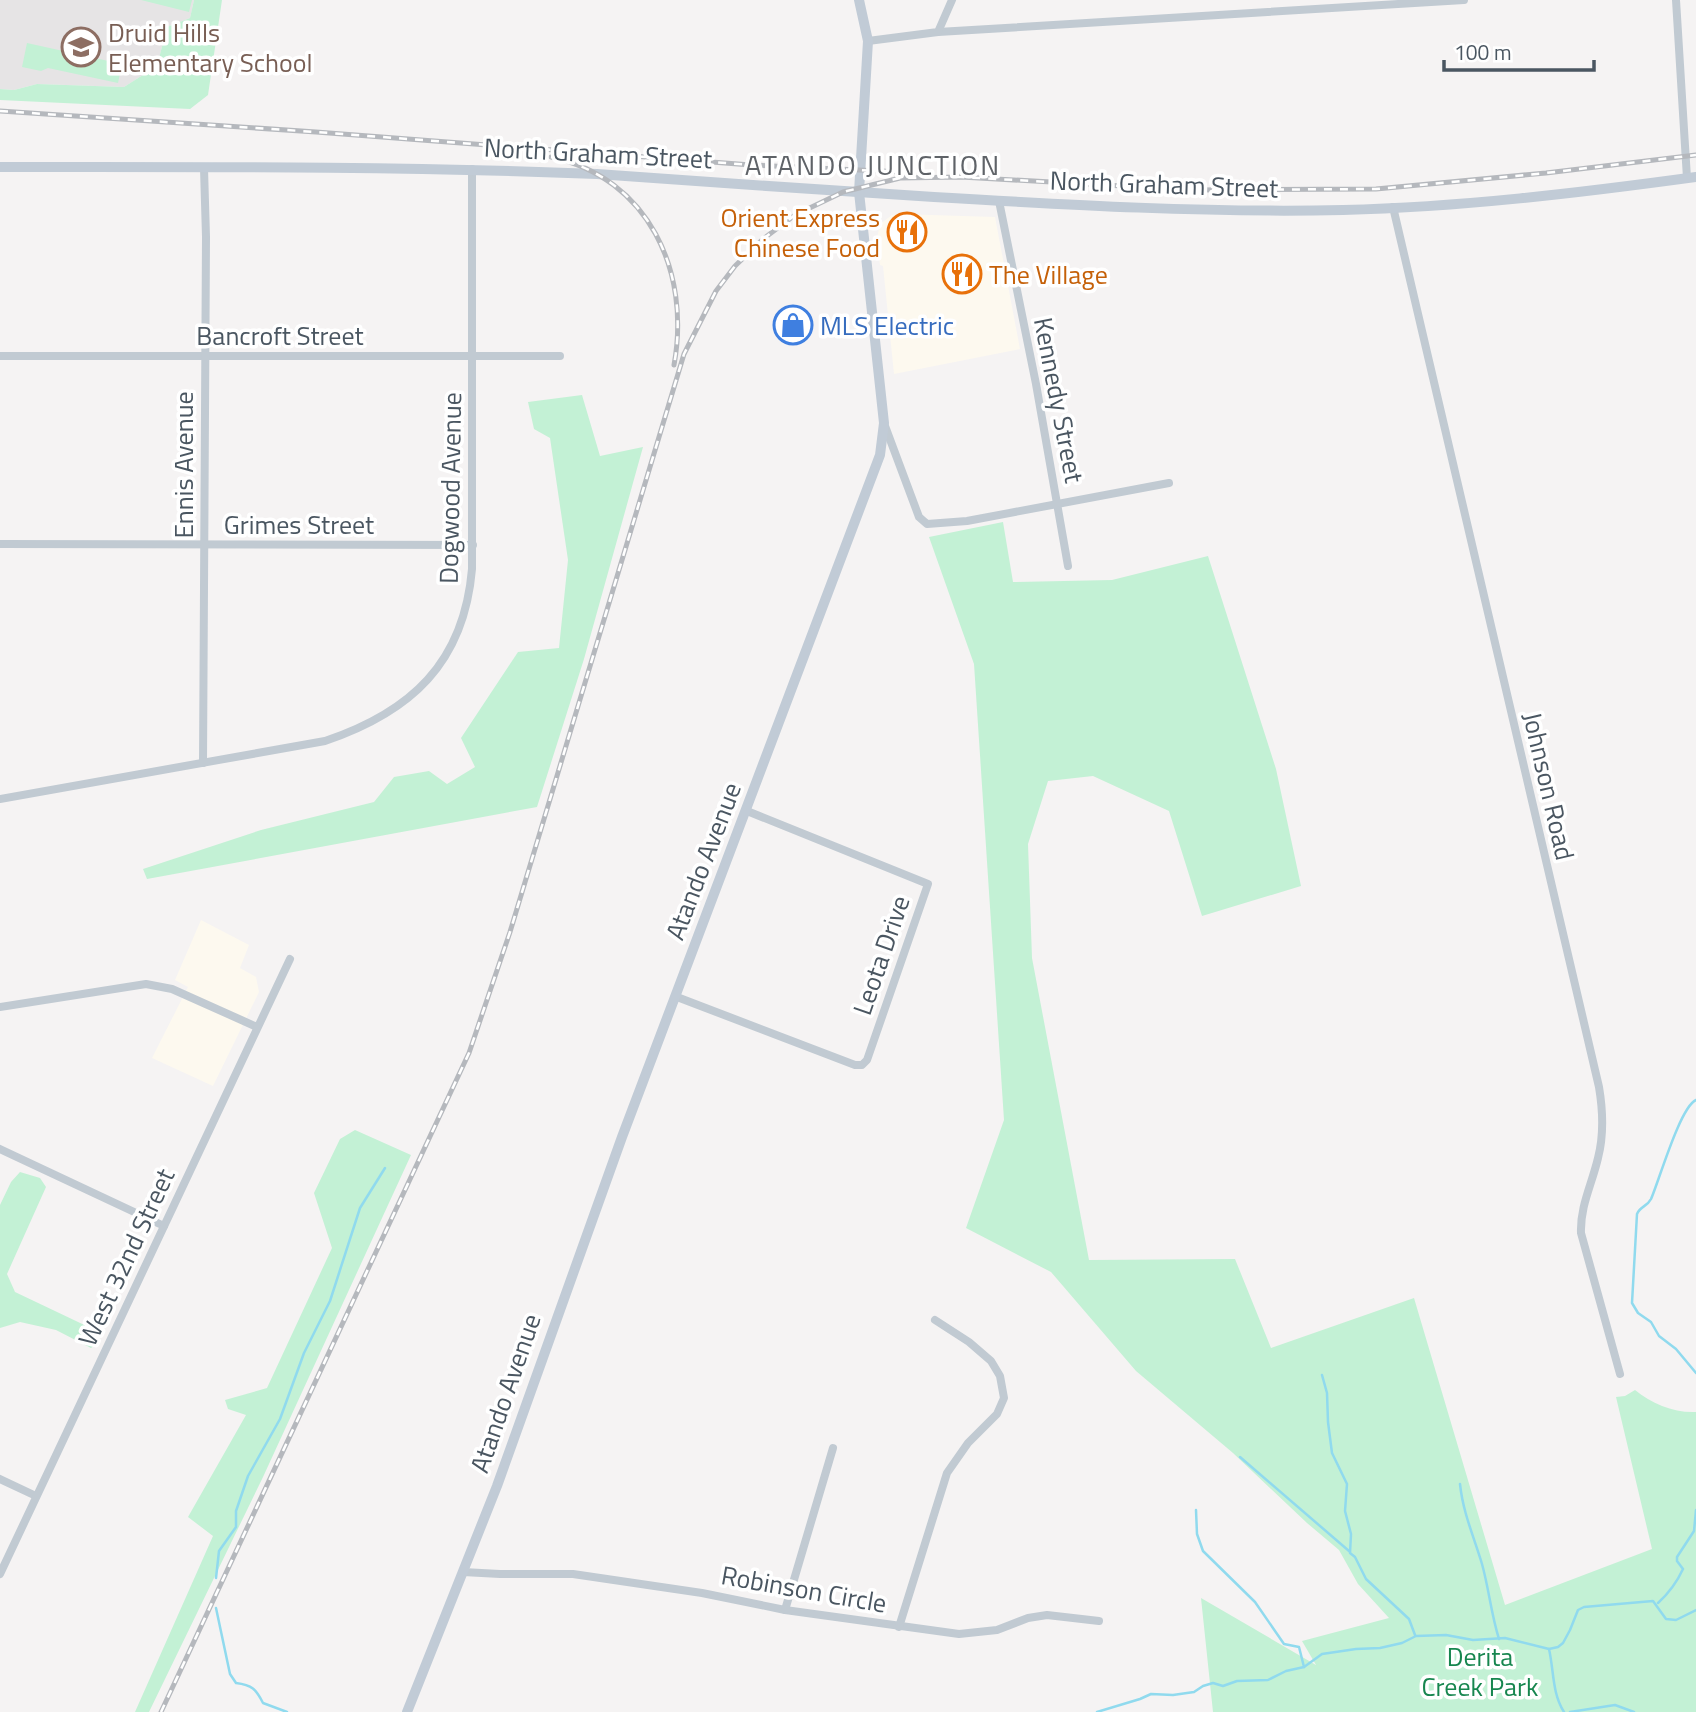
<svg xmlns="http://www.w3.org/2000/svg" width="1696" height="1712" font-family="'Titillium Web',sans-serif">
<style>
.commercial{fill:#fdf9ef}
.education{fill:#e6e4e5}
.green{fill:#c3f1d5}
.lines{fill:none;stroke-linecap:round;stroke-linejoin:round}
.stream{stroke:#90daee;stroke-width:2.5}
.minor{stroke:#c1cad2;stroke-width:8}
.secondary{stroke:#c1cbd6;stroke-width:10}
.rail-casing{stroke:#b5b8bd;stroke-width:5}
.rail{stroke:#fff;stroke-width:2.5;stroke-dasharray:8;stroke-linecap:butt}
.labels{text-anchor:middle;dominant-baseline:central;stroke-width:7;stroke-linejoin:round;paint-order:stroke}
.education-label{font-size:26px;fill:#785e54;stroke:#fff;text-anchor:start}
.street-label{font-size:26px;fill:#4a5661;stroke:#fff}
.food-label{font-size:26px;fill:#c56008;stroke:#fff;text-anchor:end}
.shop-label{font-size:26px;fill:#366cbe;stroke:#fff;text-anchor:start}
.park-label{font-size:26px;fill:#17864f;stroke:#fff}
.neighbourhood-label{font-size:28px;letter-spacing:2px;fill:#5f6368;stroke:#fff}
</style>
<rect width="100%" height="100%" fill="#f5f3f3"/>
<!-- commercial -->
<g class="commercial">
<polygon points="899,214 995,217 1020,349 894,374 883,266 880,265 877,238 880,224 892,215"/>
<polygon points="201,920 249,945 240,968 256,977 259,992 213,1086 152,1058 188,987 175,980"/>
</g>
<!-- education -->
<polygon class="education" points="0,0 194,0 190,18 167,27 157,66 124,87 37,84 14,90 0,89"/>
<!-- green -->
<g class="green">
<polygon points="141,0 192,0 189,12"/>
<polygon points="194,0 222,0 208,95 190,109 0,100 0,89 14,90 37,84 124,87 157,66 167,27 190,18"/>
<polygon points="27,43 122,64 118,83 48,68 41,71 22,67"/>
<polygon points="582,395 600,456 643,447 584,659 537,807 147,879 143,869 261,830 374,802 394,777 429,771 447,784 475,767 461,738 518,652 559,648 568,560 550,438 534,429 528,402"/>
<path d="M 1003,522 L 1013,582 L 1112,580 L 1208,556 L 1276,769 L 1301,886 L 1202,916 L 1169,811 L 1093,776 L 1048,781 L 1028,844 L 1032,958 L 1089,1260 L 1235,1259 L 1271,1348 L 1414,1298 L 1505,1605 L 1652,1549 L 1616,1397 L 1625,1396 L 1635,1390 C 1652,1404 1674,1413 1696,1412 L 1696,1712 L 1213,1712 L 1201,1598 L 1316,1665 L 1302,1641 L 1389,1618 L 1358,1584 L 1339,1550 L 1307,1523 L 1233,1453 L 1136,1371 L 1051,1272 L 966,1228 L 1004,1120 L 974,664 L 929,537 Z"/>
<polygon points="355,1130 411,1155 263,1477 149,1712 135,1712 213,1536 188,1517 246,1415 228,1409 225,1400 267,1388 332,1248 314,1193 340,1139"/>
<polygon points="20,1172 40,1178 46,1187 7,1274 15,1292 97,1331 100,1340 91,1348 56,1330 20,1322 0,1328 0,1205 11,1182"/>
</g>
<g class="lines">
<!-- stream -->
<g class="stream">
<path d="M 1696,1100 C 1680,1107 1659,1181 1651,1199 C 1647,1207 1640,1206 1637,1214 L 1632,1303 L 1638,1313 L 1651,1322 L 1659,1336 L 1676,1349 L 1696,1373"/>
<polyline points="1322,1375 1327,1393 1328,1422 1332,1453 1347,1484 1345,1511 1351,1534 1350,1553 1355,1557 1366,1579 1409,1619 1415,1635"/>
<polyline points="1240,1457 1349,1551"/>
<path d="M 1460,1484 C 1463,1513 1474,1537 1482,1564 C 1489,1589 1491,1614 1499,1639"/>
<polyline points="1196,1510 1197,1534 1203,1551 1255,1602 1284,1644 1299,1647 1304,1667"/>
<polyline points="216,1578 219,1551 236,1527 236,1511 248,1476 280,1419 304,1353 330,1301 360,1208 385,1168"/>
<path d="M 1658,1603 C 1669,1593 1677,1582 1683,1569 L 1677,1561 L 1677,1557 L 1694,1531 L 1696,1510"/>
<path d="M 216,1608 L 230,1674 L 236,1683 C 252,1685 256,1689 263,1703 L 287,1712"/>
<path d="M 1549,1649 C 1554,1671 1552,1693 1564,1712"/>
<polyline points="1097,1712 1140,1699 1151,1694 1173,1695 1194,1692 1203,1686 1213,1683 1223,1686 1237,1681 1268,1680 1286,1671 1304,1667 1322,1654 1356,1649 1380,1648 1402,1643 1416,1636 1446,1635 1473,1640 1505,1638 1549,1649 1558,1647 1563,1643 1570,1630 1578,1610 1584,1607 1653,1601 1666,1619 1676,1620 1696,1610"/>
<polyline points="1570,1712 1615,1705 1634,1712"/>
</g>
<!-- minor -->
<g class="minor">
<polyline points="1676,0 1687,178"/>
<polyline points="938,32 1464,0"/>
<polyline points="868,41 938,32 952,0"/>
<polyline points="999,201 1036,384 1068,566"/>
<path d="M 1393,207 L 1599,1087 C 1603,1111 1604,1135 1598,1158 C 1592,1184 1580,1206 1581,1233 L 1620,1374"/>
<polyline points="0,356 560,356"/>
<polyline points="885,426 919,517 927,524 967,521 1169,483"/>
<polyline points="0,544 473,545"/>
<polyline points="203,763 206,237 204,168"/>
<path d="M 0,799 L 325,741 C 411,712 464,663 472,569 L 472,169"/>
<polyline points="677,997 855,1065 862,1065 867,1060 928,884 747,811"/>
<polyline points="0,1007 146,984 172,989 257,1027"/>
<polyline points="0,1149 164,1226"/>
<polyline points="0,1479 36,1496"/>
<polyline points="463,1572 500,1574 573,1574 702,1593 785,1610 959,1634 997,1630 1028,1618 1047,1615 1099,1621"/>
<polyline points="0,1574 290,959"/>
<polyline points="785,1610 833,1448"/>
<polyline points="899,1627 947,1473 968,1443 997,1414 1004,1398 1000,1376 991,1361 969,1342 935,1320"/>
</g>
<!-- secondary -->
<g class="secondary">
<path d="M 0,167 C 199,167 398,166 597,174 C 709,182 822,190 934,197 C 1070,205 1207,213 1343,210 C 1461,207 1579,193 1696,177"/>
<polyline points="407,1712 497,1486 622,1137 880,455 884,423 859,192 868,41 859,0"/>
</g>
<defs>
<g id="rail">
<polyline points="0,111 316,132 751,165 902,172"/>
<path d="M 551,157 C 649,178 691,272 674,365"/>
<polyline points="161,1712 469,1053 510,932 684,354 716,291 735,266 763,239 795,215 843,192 900,178 961,177 1193,190 1376,189 1546,173 1696,155"/>
</g>
</defs>
<!-- rail casing -->
<use href="#rail" class="rail-casing"/>
<!-- rail -->
<use href="#rail" class="rail"/>
</g>
<!-- icons -->
<defs>
<symbol id="school-ring" viewBox="-11 -11 22 22"><circle r="9.5" fill="#fff" stroke="#8d6e63" stroke-width="1.5"/><path d="M0-5L7-2L0 1L-7-2ZM-4 1L0 2.5L4 1V4Q0 6-4 4Z" fill="#8d6e63"/></symbol>
<symbol id="restaurant-ring" viewBox="-11 -11 22 22"><circle r="9.5" fill="#fff" stroke="#e8710a" stroke-width="1.5"/><path d="M-5-6h1v4h1v-4h1v4h1v-4h1v5L-1.5 .5V6h-2V.5L-5-1ZM5-6V6H3V1.5H1.5Q1.5-4 5-6Z" fill="#e8710a"/></symbol>
<symbol id="shop-ring" viewBox="-11 -11 22 22"><circle r="9.5" fill="#fff" stroke="#3f7fe0" stroke-width="1.5"/><path d="M-5-2.5h2.3a2.7 3.5 0 0 1 5.4 0H5L5.5 6h-11ZM-1.5-2.5h3a1.5 2.3 0 0 0-3 0Z" fill="#3f7fe0"/></symbol>
</defs>
<g fill-rule="evenodd">
<use href="#school-ring" x="59" y="25" width="44" height="44"/>
<use href="#restaurant-ring" x="885" y="210" width="44" height="44"/>
<use href="#restaurant-ring" x="940" y="252" width="44" height="44"/>
<use href="#shop-ring" x="771" y="303" width="44" height="44"/>
</g>
<g class="labels">
<!-- education labels -->
<g class="education-label">
<text x="108" y="32">Druid Hills<tspan x="108" dy="30">Elementary School</tspan></text>
</g>
<!-- street labels -->
<g class="street-label">
<text transform="translate(598 153) rotate(3)">North Graham Street</text>
<text transform="translate(1164 184) rotate(2)">North Graham Street</text>
<text x="280" y="335">Bancroft Street</text>
<text transform="translate(1059 400) rotate(79)">Kennedy Street</text>
<text transform="translate(183 465) rotate(-90)">Ennis Avenue</text>
<text transform="translate(450 488) rotate(-89)">Dogwood Avenue</text>
<text x="299" y="524">Grimes Street</text>
<text transform="translate(1549 786) rotate(77)">Johnson Road</text>
<text transform="translate(703 861) rotate(-69)">Atando Avenue</text>
<text transform="translate(881 955) rotate(-71)">Leota Drive</text>
<text transform="translate(126 1257) rotate(-65)">West 32nd Street</text>
<text transform="translate(505 1393) rotate(-71)">Atando Avenue</text>
<text transform="translate(804 1589) rotate(10)">Robinson Circle</text>
</g>
<!-- food labels -->
<g class="food-label">
<text x="880" y="217">Orient Express<tspan x="880" dy="30">Chinese Food</tspan></text>
<text x="989" y="274" text-anchor="start">The Village</text>
</g>
<!-- shop labels -->
<g class="shop-label">
<text x="820" y="325">MLS Electric</text>
</g>
<!-- park labels -->
<g class="park-label">
<text x="1480" y="1656">Derita<tspan x="1480" dy="30">Creek Park</tspan></text>
</g>
<!-- neighbourhood labels -->
<g class="neighbourhood-label">
<text x="873" y="164">ATANDO JUNCTION</text>
</g>
</g>
<!-- scale -->
<path d="M1444 60v10h150v-10" fill="none" stroke="#4a5661" stroke-width="3.5"/>
<text x="1454" y="60" font-size="21" fill="#4a5661" stroke="#ffffff" stroke-width="5" paint-order="stroke">100 m</text>
</svg>
